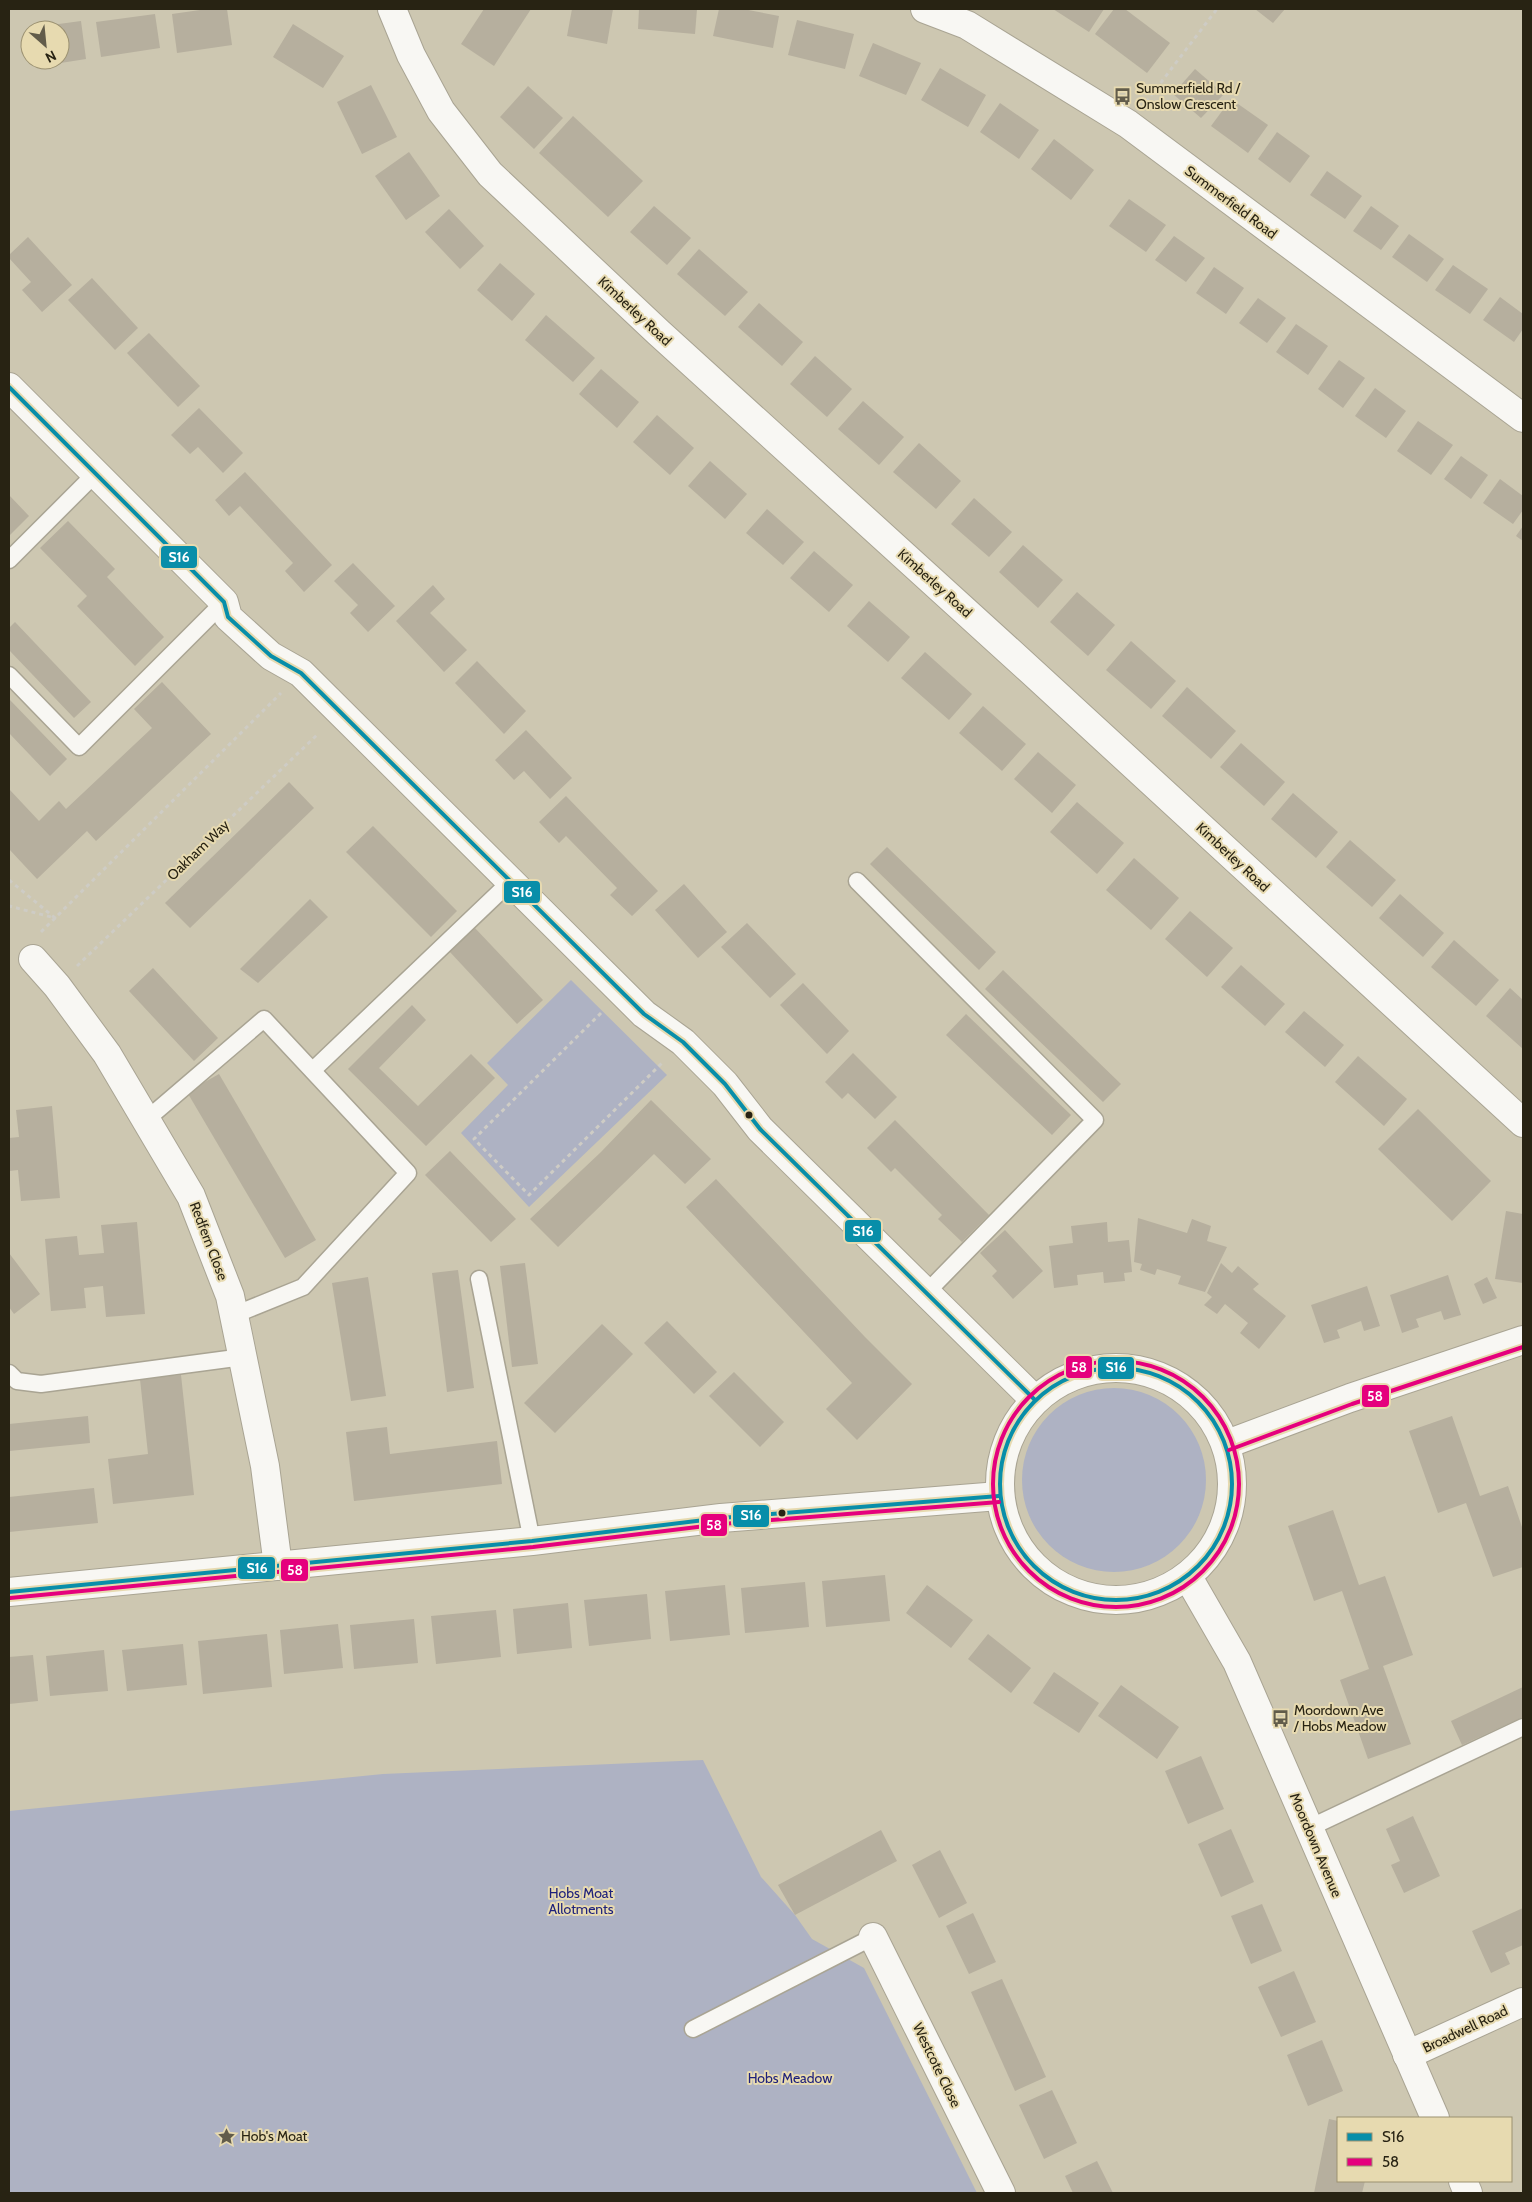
<svg xmlns="http://www.w3.org/2000/svg" width="1532" height="2202" font-family="Cabin,sans-serif">
<style>
.green{fill:#aeb2c3}
.building{fill:#b6af9e}
.lines{fill:none;stroke-linecap:round;stroke-linejoin:round}
.lane-casing{stroke:#a9a493;stroke-width:19}
.street-casing{stroke:#a9a493;stroke-width:30}
.secondary-casing{stroke:#a9a493;stroke-width:30}
.path{stroke:#ceccc5;stroke-width:3;stroke-dasharray:4 4;stroke-linecap:butt}
.lane{stroke:#f8f7f3;stroke-width:16}
.street{stroke:#f8f7f3;stroke-width:28}
.secondary{stroke:#f8f7f3;stroke-width:28}
.bus-1-casing{stroke:#e7dab0;stroke-width:8}
.bus-2-casing{stroke:#e7dab0;stroke-width:8}
.bus-1{stroke:#088ea9;stroke-width:4}
.bus-2{stroke:#e5007d;stroke-width:4}
.bus-dot{fill:#282313;stroke:#e7dab0;stroke-width:2}
.labels{text-anchor:middle;dominant-baseline:central;stroke-width:4;stroke-linejoin:round;paint-order:stroke}
.poi-label{font-size:14px;fill:#282313;stroke:#e7dab0;text-anchor:start}
.street-label{font-size:14px;fill:#282313;stroke:#e7dab0}
.park-label{font-size:14px;fill:#1e217b;stroke:#e7dab0}
.line-badge{stroke:#e7dab0;stroke-width:2}
.badge-label{font-size:14px;text-anchor:middle;font-weight:bold;fill:#fff}
</style>
<rect width="100%" height="100%" fill="#cdc7b1"/>
<!-- green -->
<g class="green">
<polygon points="571,980 667,1075 529,1207 461,1133 508,1085 487,1063"/>
<circle cx="1114" cy="1480" r="92"/>
<polygon points="703,1760 761,1877 795,1915 812,1939 864,1968 977,2193 9,2193 9,1811 383,1774"/>
</g>
<!-- building -->
<g class="building">
<polygon points="207,9 227,9 232,45 177,53 172,14"/>
<polygon points="484,9 531,9 494,66 461,44"/>
<polygon points="572,9 613,9 607,44 567,36"/>
<polygon points="639,9 697,9 695,34 638,29"/>
<polygon points="719,9 743,9 779,16 773,48 713,36"/>
<polygon points="1053,9 1104,9 1089,32"/>
<polygon points="1114,9 1125,9 1170,43 1147,73 1095,34"/>
<polygon points="1255,9 1285,9 1273,23"/>
<polygon points="155,14 160,48 101,57 96,22"/>
<polygon points="797,20 854,34 845,69 788,55"/>
<polygon points="81,21 86,59 35,67 34,60 60,60 60,30 29,30 29,28"/>
<polygon points="293,24 344,56 323,88 273,57"/>
<polygon points="873,43 921,63 906,95 859,76"/>
<polygon points="940,68 986,95 968,127 921,100"/>
<polygon points="1195,69 1224,94 1201,118 1173,94"/>
<polygon points="371,85 397,137 362,154 337,102"/>
<polygon points="528,86 563,118 534,149 500,117"/>
<polygon points="1231,99 1268,125 1248,153 1211,126"/>
<polygon points="1000,103 1039,130 1019,159 980,132"/>
<polygon points="573,116 643,181 608,217 539,153"/>
<polygon points="1277,132 1310,156 1290,183 1258,159"/>
<polygon points="1054,139 1094,170 1071,200 1031,169"/>
<polygon points="409,152 440,196 406,220 375,176"/>
<polygon points="1327,171 1362,196 1345,219 1310,195"/>
<polygon points="1129,199 1166,225 1146,252 1109,226"/>
<polygon points="654,206 691,238 667,265 630,232"/>
<polygon points="1371,206 1399,226 1381,250 1353,231"/>
<polygon points="449,209 484,246 460,269 425,232"/>
<polygon points="1409,234 1444,259 1427,282 1392,257"/>
<polygon points="1174,236 1205,258 1186,282 1155,260"/>
<polygon points="28,237 72,285 42,312 22,290 31,282 9,258 9,255"/>
<polygon points="699,249 748,292 725,316 677,274"/>
<polygon points="500,263 535,294 512,321 477,290"/>
<polygon points="1453,265 1488,289 1470,314 1435,290"/>
<polygon points="1214,267 1244,288 1226,314 1196,293"/>
<polygon points="92,278 138,328 115,350 68,300"/>
<polygon points="1500,297 1523,314 1523,329 1514,342 1483,320"/>
<polygon points="1258,298 1286,318 1267,343 1239,323"/>
<polygon points="759,303 803,342 782,366 738,327"/>
<polygon points="546,315 595,358 573,382 525,340"/>
<polygon points="1296,324 1328,346 1308,375 1276,352"/>
<polygon points="149,333 200,386 178,407 127,353"/>
<polygon points="815,356 852,389 827,417 790,384"/>
<polygon points="1339,360 1365,378 1343,408 1318,389"/>
<polygon points="601,369 639,402 617,428 579,394"/>
<polygon points="1375,388 1406,411 1386,438 1355,416"/>
<polygon points="863,401 904,437 879,465 838,429"/>
<polygon points="199,408 243,453 223,473 198,447 190,454 171,435"/>
<polygon points="657,415 694,448 670,475 633,442"/>
<polygon points="1418,421 1453,445 1431,475 1397,451"/>
<polygon points="919,443 961,481 936,509 893,472"/>
<polygon points="1461,456 1488,475 1471,499 1444,479"/>
<polygon points="710,461 747,494 725,519 688,486"/>
<polygon points="245,472 332,565 304,592 285,571 293,563 240,506 229,516 215,500"/>
<polygon points="1500,479 1523,496 1523,510 1513,524 1483,503"/>
<polygon points="9,495 29,516 9,536"/>
<polygon points="974,498 1012,532 989,557 951,524"/>
<polygon points="767,509 804,542 783,565 746,533"/>
<polygon points="68,521 115,569 107,577 164,637 135,666 77,606 87,596 40,548"/>
<polygon points="1523,526 1523,541 1516,536"/>
<polygon points="1023,545 1063,580 1038,608 999,572"/>
<polygon points="814,551 853,585 829,612 790,578"/>
<polygon points="353,563 395,606 368,632 350,613 358,605 334,581"/>
<polygon points="433,585 445,599 430,613 467,650 444,672 396,621"/>
<polygon points="1077,592 1115,625 1088,656 1050,622"/>
<polygon points="869,601 910,637 888,662 847,626"/>
<polygon points="15,622 91,702 74,718 9,650 9,628"/>
<polygon points="1131,641 1176,681 1151,709 1106,670"/>
<polygon points="925,652 972,694 949,720 901,678"/>
<polygon points="477,661 526,711 504,734 455,683"/>
<polygon points="162,682 211,734 96,841 87,831 37,879 9,849 9,789 39,821 59,801 66,809 152,728 134,709"/>
<polygon points="1187,687 1236,731 1211,759 1162,716"/>
<polygon points="9,699 67,759 50,776 9,733"/>
<polygon points="983,706 1026,744 1002,771 959,733"/>
<polygon points="526,730 572,778 550,799 524,771 514,780 495,760"/>
<polygon points="1241,743 1285,782 1264,806 1220,767"/>
<polygon points="1038,752 1076,785 1052,813 1014,779"/>
<polygon points="289,782 314,808 190,928 165,903"/>
<polygon points="1293,793 1338,832 1316,858 1271,819"/>
<polygon points="566,796 658,891 632,916 610,895 617,888 566,836 559,843 539,822"/>
<polygon points="1077,802 1124,843 1097,874 1050,832"/>
<polygon points="373,826 457,911 431,937 346,852"/>
<polygon points="1350,840 1396,880 1372,907 1326,867"/>
<polygon points="887,847 996,952 979,970 870,864"/>
<polygon points="1134,858 1179,898 1151,930 1106,890"/>
<polygon points="684,884 727,932 698,958 655,910"/>
<polygon points="1400,894 1444,933 1423,957 1379,918"/>
<polygon points="310,899 328,917 258,983 240,969"/>
<polygon points="1190,911 1233,948 1207,977 1165,939"/>
<polygon points="747,923 796,974 770,998 721,947"/>
<polygon points="474,927 543,1000 517,1024 449,951"/>
<polygon points="1454,940 1499,980 1476,1006 1431,967"/>
<polygon points="1241,965 1285,1004 1265,1026 1221,987"/>
<polygon points="153,968 218,1038 194,1061 129,991"/>
<polygon points="1003,970 1121,1084 1103,1102 985,989"/>
<polygon points="803,983 849,1031 827,1054 780,1005"/>
<polygon points="1510,988 1523,1000 1523,1049 1486,1016"/>
<polygon points="412,1005 426,1020 379,1068 418,1106 471,1054 495,1078 426,1146 348,1069"/>
<polygon points="1304,1011 1344,1045 1325,1067 1285,1032"/>
<polygon points="966,1014 1071,1115 1052,1135 946,1035"/>
<polygon points="853,1053 897,1097 875,1119 848,1093 842,1099 825,1082"/>
<polygon points="1358,1056 1407,1099 1384,1126 1335,1082"/>
<polygon points="219,1074 316,1240 285,1258 187,1092"/>
<polygon points="651,1100 711,1159 685,1184 654,1154 558,1247 530,1219 601,1152"/>
<polygon points="52,1106 60,1198 21,1201 18,1170 9,1171 9,1138 19,1137 16,1110"/>
<polygon points="1418,1109 1491,1181 1452,1221 1378,1149"/>
<polygon points="895,1120 989,1215 962,1242 938,1219 942,1215 895,1168 891,1172 867,1148"/>
<polygon points="450,1151 516,1219 491,1242 425,1175"/>
<polygon points="716,1179 865,1337 912,1384 857,1440 826,1409 852,1383 686,1207"/>
<polygon points="1506,1211 1523,1214 1523,1283 1495,1279"/>
<polygon points="1138,1218 1187,1233 1192,1219 1211,1226 1207,1241 1227,1247 1205,1292 1178,1284 1181,1276 1171,1273 1157,1269 1155,1275 1140,1270 1142,1264 1134,1262"/>
<polygon points="137,1222 145,1314 106,1317 103,1286 84,1288 86,1308 51,1311 45,1239 77,1236 79,1255 104,1253 101,1225"/>
<polygon points="1107,1222 1108,1242 1129,1240 1132,1272 1124,1273 1125,1281 1104,1283 1103,1272 1077,1275 1078,1285 1054,1288 1049,1246 1073,1243 1071,1226"/>
<polygon points="1005,1230 1043,1271 1013,1299 992,1276 997,1271 980,1253"/>
<polygon points="9,1253 40,1294 14,1314 9,1307"/>
<polygon points="525,1263 538,1364 512,1367 500,1266"/>
<polygon points="1221,1263 1232,1273 1238,1266 1259,1284 1253,1289 1256,1292 1286,1316 1259,1349 1240,1333 1248,1323 1225,1304 1217,1314 1204,1305 1212,1297 1207,1293"/>
<polygon points="458,1270 474,1388 447,1392 432,1273"/>
<polygon points="1448,1275 1461,1315 1444,1320 1441,1311 1416,1319 1419,1327 1402,1333 1390,1295"/>
<polygon points="368,1277 386,1396 351,1401 332,1283"/>
<polygon points="1487,1277 1497,1298 1483,1304 1474,1284"/>
<polygon points="1367,1286 1380,1326 1364,1331 1361,1321 1337,1330 1340,1338 1324,1343 1311,1305"/>
<polygon points="667,1321 717,1372 694,1394 644,1343"/>
<polygon points="602,1324 633,1354 555,1433 524,1403"/>
<polygon points="734,1372 784,1422 760,1447 709,1396"/>
<polygon points="181,1375 194,1495 113,1504 108,1459 148,1454 140,1379"/>
<polygon points="88,1416 90,1443 9,1451 9,1424"/>
<polygon points="1452,1416 1480,1496 1508,1486 1523,1530 1523,1567 1493,1577 1466,1503 1438,1513 1409,1431"/>
<polygon points="387,1427 390,1454 497,1441 502,1484 354,1501 346,1432"/>
<polygon points="94,1488 98,1523 9,1532 9,1497"/>
<polygon points="1333,1510 1359,1585 1385,1576 1413,1655 1383,1666 1411,1744 1368,1759 1340,1680 1369,1669 1342,1591 1314,1601 1288,1526"/>
<polygon points="885,1575 890,1621 826,1627 822,1581"/>
<polygon points="805,1582 809,1627 745,1633 741,1588"/>
<polygon points="725,1585 730,1635 670,1641 665,1591"/>
<polygon points="927,1585 973,1620 951,1648 906,1613"/>
<polygon points="647,1594 651,1639 589,1646 584,1600"/>
<polygon points="568,1603 572,1648 517,1654 513,1609"/>
<polygon points="496,1610 501,1657 436,1664 431,1616"/>
<polygon points="414,1619 418,1663 354,1669 350,1625"/>
<polygon points="338,1624 343,1668 284,1674 280,1630"/>
<polygon points="267,1634 272,1687 203,1694 198,1641"/>
<polygon points="988,1634 1031,1668 1011,1693 968,1659"/>
<polygon points="183,1644 187,1685 127,1691 122,1650"/>
<polygon points="104,1650 108,1691 50,1696 46,1656"/>
<polygon points="33,1655 38,1701 9,1704 9,1657"/>
<polygon points="1054,1672 1099,1703 1079,1733 1033,1703"/>
<polygon points="1121,1685 1179,1727 1157,1759 1098,1716"/>
<polygon points="1523,1687 1523,1717 1462,1745 1451,1721"/>
<polygon points="1201,1756 1224,1809 1188,1824 1165,1771"/>
<polygon points="1413,1816 1440,1876 1404,1893 1391,1865 1400,1861 1386,1829"/>
<polygon points="1231,1829 1254,1882 1221,1897 1198,1844"/>
<polygon points="881,1830 897,1861 795,1915 778,1885"/>
<polygon points="940,1850 967,1903 939,1918 912,1865"/>
<polygon points="1262,1904 1282,1951 1251,1964 1231,1916"/>
<polygon points="1523,1908 1523,1945 1505,1953 1510,1964 1491,1973 1472,1931"/>
<polygon points="973,1913 996,1962 969,1974 946,1926"/>
<polygon points="1294,1971 1316,2022 1281,2037 1258,1987"/>
<polygon points="1002,1979 1046,2077 1015,2091 971,1992"/>
<polygon points="1322,2040 1343,2091 1308,2106 1287,2055"/>
<polygon points="1052,2090 1077,2143 1044,2159 1019,2105"/>
<polygon points="1329,2119 1338,2121 1338,2181 1365,2181 1362,2193 1314,2193"/>
<polygon points="1097,2161 1113,2193 1073,2193 1065,2176"/>
</g>
<g class="lines">
<defs>
<g id="lane">
<polyline points="9,560 96,473"/>
<polyline points="9,675 79,747 224,602"/>
<polyline points="857,881 1095,1120 927,1292"/>
<polyline points="313,1070 510,882"/>
<polyline points="146,1120 264,1019 408,1173 303,1287 234,1315"/>
<polyline points="479,1279 532,1541"/>
<polyline points="9,1373 17,1381 41,1384 243,1357"/>
<polyline points="1309,1828 1523,1727"/>
<polyline points="693,2029 873,1937"/>
</g>
<g id="street">
<polyline points="392,9 411,55 441,111 490,174 658,332 1030,670 1523,1123"/>
<polyline points="925,9 967,25 1128,124 1523,418"/>
<polyline points="9,387 224,602 228,617 271,656 301,673 644,1014 683,1042 725,1084 760,1129 1035,1400"/>
<polyline points="33,959 57,986 107,1054 191,1196 230,1296 265,1466 278,1566"/>
<polyline points="1188,1577 1237,1662 1435,2118"/>
<polyline points="873,1937 1001,2193"/>
<polyline points="1407,2055 1523,2002"/>
<polyline points="1463,2181 1468,2193"/>
</g>
<g id="secondary">
<circle cx="1116" cy="1484" r="116"/>
<polyline points="1227,1444 1350,1398 1523,1340"/>
<polyline points="9,1592 532,1541 721,1518 999,1496"/>
</g>
</defs>
<!-- lane casing -->
<use href="#lane" class="lane-casing"/>
<!-- street casing -->
<use href="#street" class="street-casing"/>
<!-- secondary casing -->
<use href="#secondary" class="secondary-casing"/>
<!-- path -->
<g class="path">
<polyline points="1146,102 1217,9"/>
<polyline points="9,880 55,918 9,906"/>
<polyline points="41,932 281,693"/>
<polyline points="77,966 319,733"/>
<polyline points="601,1013 474,1139 529,1195 663,1062"/>
</g>
<!-- lane -->
<use href="#lane" class="lane"/>
<!-- street -->
<use href="#street" class="street"/>
<!-- secondary -->
<use href="#secondary" class="secondary"/>
<defs>
<g id="bus-1">
<polyline points="9,387 224,602 228,617 271,656 301,673 644,1014 683,1042 725,1084 760,1129 1035,1400"/>
<circle cx="1116" cy="1484" r="116"/>
<polyline points="9,1592 532,1541 721,1518 999,1496"/>
</g>
<g id="bus-2">
<circle cx="1116" cy="1484" r="123"/>
<polyline points="1229,1450 1352,1404 1523,1347"/>
<polyline points="10,1598 533,1547 722,1524 999,1502"/>
</g>
</defs>
<!-- bus-1 casing -->
<use href="#bus-1" class="bus-1-casing"/>
<!-- bus-2 casing -->
<use href="#bus-2" class="bus-2-casing"/>
<!-- bus-1 -->
<use href="#bus-1" class="bus-1"/>
<!-- bus-2 -->
<use href="#bus-2" class="bus-2"/>
</g>
<!-- icons -->
<defs>
<symbol id="bus-bare" viewBox="-9 -9 18 18"><path d="M-5-6H5V4H4V6H2V4H-2V6H-4V4H-5ZM-3.5-4V0h7V-4ZM-3.5 1.2v1.5H-2V1.2ZM2 1.2v1.5H3.5V1.2Z" fill="#625c4a" stroke="#e7dab0" stroke-width="2.5" paint-order="stroke"/></symbol>
<symbol id="sight-bare" viewBox="-9 -9 18 18"><path d="M0-6L1.8-2.2L6-1.7L2.9 1.2L3.7 5.4L0 3.3L-3.7 5.4L-2.9 1.2L-6-1.7L-1.8-2.2Z" fill="#625c4a" stroke="#e7dab0" stroke-width="2.5" paint-order="stroke"/></symbol>
</defs>
<g fill-rule="evenodd">
<use href="#bus-bare" x="1110" y="84" width="25" height="25"/>
<use href="#bus-bare" x="1268" y="1706" width="25" height="25"/>
<use href="#sight-bare" x="214" y="2124" width="25" height="25"/>
</g>
<!-- markers -->
<g class="bus-dot">
<circle cx="749" cy="1115" r="4.5"/>
<circle cx="782" cy="1513" r="4.5"/>
</g>
<g class="labels">
<!-- poi labels -->
<g class="poi-label">
<text x="1136" y="88">Summerfield Rd /<tspan x="1136" dy="16">Onslow Crescent</tspan></text>
<text x="1294" y="1710">Moordown Ave<tspan x="1294" dy="16">/ Hobs Meadow</tspan></text>
<text x="241" y="2136">Hob's Moat</text>
</g>
<!-- street labels -->
<g class="street-label">
<text transform="translate(1231 202) rotate(37)">Summerfield Road</text>
<text transform="translate(635 311) rotate(43)">Kimberley Road</text>
<text transform="translate(935 583) rotate(42)">Kimberley Road</text>
<text transform="translate(198 850) rotate(-44)">Oakham Way</text>
<text transform="translate(1233 857) rotate(43)">Kimberley Road</text>
<text transform="translate(209 1241) rotate(69)">Redfern Close</text>
<text transform="translate(1316 1845) rotate(67)">Moordown Avenue</text>
<text transform="translate(1465 2029) rotate(-25)">Broadwell Road</text>
<text transform="translate(937 2065) rotate(64)">Westcote Close</text>
</g>
<!-- park labels -->
<g class="park-label">
<text x="581" y="1893">Hobs Moat<tspan x="581" dy="16">Allotments</tspan></text>
<text x="790" y="2078">Hobs Meadow</text>
</g>
</g>
<g class="line-badge">
<rect x="160" y="545" width="38" height="24" rx="5" fill="#088ea9"/>
<rect x="503" y="880" width="38" height="24" rx="5" fill="#088ea9"/>
<rect x="844" y="1219" width="38" height="24" rx="5" fill="#088ea9"/>
<rect x="1065" y="1355" width="28" height="24" rx="5" fill="#e5007d"/>
<rect x="1097" y="1356" width="38" height="24" rx="5" fill="#088ea9"/>
<rect x="1361" y="1384" width="29" height="24" rx="5" fill="#e5007d"/>
<rect x="732" y="1504" width="38" height="24" rx="5" fill="#088ea9"/>
<rect x="700" y="1513" width="28" height="24" rx="5" fill="#e5007d"/>
<rect x="237" y="1556" width="39" height="24" rx="5" fill="#088ea9"/>
<rect x="280" y="1558" width="29" height="24" rx="5" fill="#e5007d"/>
</g>
<g class="badge-label">
<text x="179" y="562">S16</text>
<text x="522" y="897">S16</text>
<text x="863" y="1236">S16</text>
<text x="1079" y="1372">58</text>
<text x="1116" y="1372">S16</text>
<text x="1375" y="1401">58</text>
<text x="751" y="1520">S16</text>
<text x="714" y="1530">58</text>
<text x="257" y="1573">S16</text>
<text x="295" y="1575">58</text>
</g>
<!-- border -->
<rect width="1532" height="2202" fill="none" stroke="#282313" stroke-width="20"/>
<!-- legend -->
<rect x="1337" y="2117" width="175" height="65" fill="#e7dab0" stroke="#9b9171"/>
<rect x="1347" y="2133" width="25" height="8" fill="#088ea9" stroke="#9b9171"/>
<text x="1382" y="2142" font-size="15" fill="#282313">S16</text>
<rect x="1347" y="2158" width="25" height="8" fill="#e5007d" stroke="#9b9171"/>
<text x="1382" y="2167" font-size="15" fill="#282313">58</text>
<!-- north arrow -->
<g transform="translate(45 45) rotate(153)"><circle r="24" fill="#e7dab0" stroke="#9b9171"/>
<path d="M0-4L9 19L0 12L-9 19Z" fill="#625c4a"/>
<text y="-8" font-size="14" font-weight="bold" text-anchor="middle" fill="#282313">N</text>
</g>
</svg>
